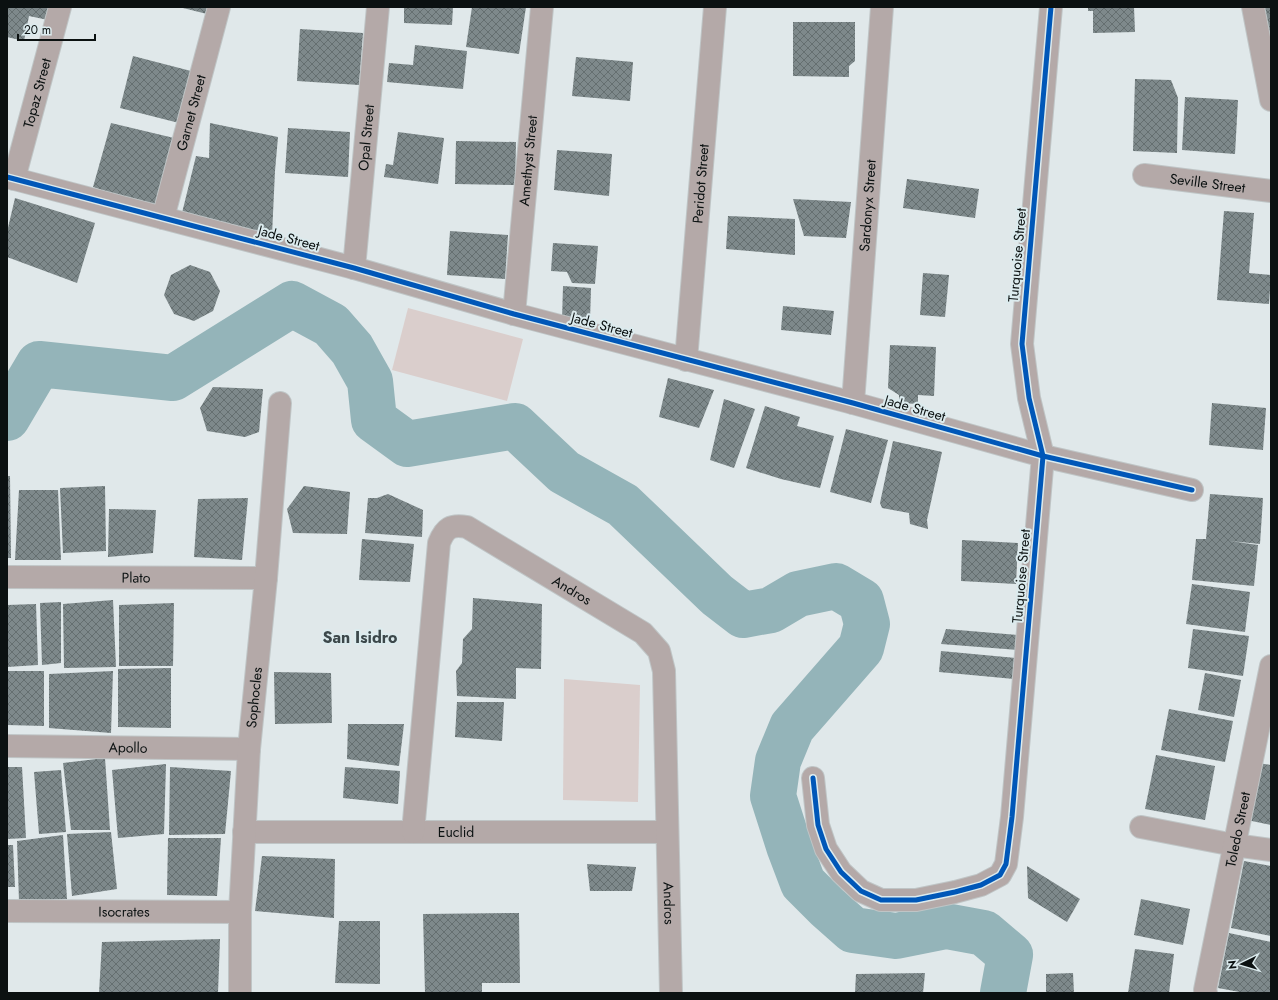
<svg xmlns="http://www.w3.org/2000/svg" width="1278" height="1000" font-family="Jost,sans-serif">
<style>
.green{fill:#dacecc}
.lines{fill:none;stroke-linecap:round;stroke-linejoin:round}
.river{stroke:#94b4b9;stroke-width:46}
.building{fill:url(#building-cross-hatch)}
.street-casing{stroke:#bfc5c6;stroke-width:24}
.street{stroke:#b4a9a8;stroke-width:22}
.cycleway-casing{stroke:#dcebee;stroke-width:8}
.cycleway{stroke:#0057b8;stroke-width:5}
.labels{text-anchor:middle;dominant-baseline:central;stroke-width:4;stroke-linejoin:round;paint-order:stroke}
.street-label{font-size:14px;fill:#0b1111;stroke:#dcebee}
.quarter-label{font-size:16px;font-weight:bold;fill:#3c484b;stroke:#dcebee}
</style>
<defs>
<pattern id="building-cross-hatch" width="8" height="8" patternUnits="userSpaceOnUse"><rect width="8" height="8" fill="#7e898b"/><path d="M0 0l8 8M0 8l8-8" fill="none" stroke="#656f70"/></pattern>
</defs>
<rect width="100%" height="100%" fill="#e0e8ea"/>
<!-- green -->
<g class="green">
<polygon points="408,308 523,339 507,401 392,370"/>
<polygon points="564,679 640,685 638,802 563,800"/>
</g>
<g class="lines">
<!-- river -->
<polyline class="river" points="7,418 39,364 173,378 292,304 331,325 352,349 370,381 374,420 407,444 515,426 564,472 623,505 717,595 743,615 771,610 798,594 836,586 861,601 867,624 861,648 792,727 778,761 773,796 789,846 803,883 827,907 853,930 896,936 946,926 984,933 1010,955 1003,993"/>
</g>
<!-- building -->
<g class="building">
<polygon points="7,7 50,7 48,20 29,16 24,41 7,37"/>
<polygon points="179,7 212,7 211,15"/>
<polygon points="404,7 453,7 452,25 404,23"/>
<polygon points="472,7 526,7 519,54 466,47"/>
<polygon points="1088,7 1134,7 1135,32 1093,33 1093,11 1088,11"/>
<polygon points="1264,7 1271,7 1271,33 1268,33"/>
<polygon points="793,22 855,22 855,61 849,66 849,77 793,76"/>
<polygon points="300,29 363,33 359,85 297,81"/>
<polygon points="415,45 467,51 463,89 387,82 389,63 413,65"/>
<polygon points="133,56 191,71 179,123 120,108"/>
<polygon points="576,57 633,62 630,101 572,96"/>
<polygon points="1135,79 1171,80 1178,98 1177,153 1133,151"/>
<polygon points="1185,97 1238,100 1235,154 1182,150"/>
<polygon points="111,123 174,138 155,209 93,187"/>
<polygon points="210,123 278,137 275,171 272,235 182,213 196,156 209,158"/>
<polygon points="288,128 350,132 348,177 285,173"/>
<polygon points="398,132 444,138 438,184 384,177 386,164 393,165"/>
<polygon points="456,141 516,142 515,185 455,184"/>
<polygon points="557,150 612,154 609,196 554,190"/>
<polygon points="907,179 979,189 975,218 903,208"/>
<polygon points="15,198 95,223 77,283 7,257 7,232"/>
<polygon points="793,199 851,202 846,238 804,236"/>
<polygon points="1224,211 1254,213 1249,273 1271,275 1269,304 1217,300"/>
<polygon points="728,216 795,219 795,255 726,249"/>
<polygon points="450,231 508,235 505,279 447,275"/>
<polygon points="553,243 598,246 595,284 572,283 567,272 551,271"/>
<polygon points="190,265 210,272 220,291 213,311 194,321 174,314 164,295 171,275"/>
<polygon points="923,273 949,275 945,317 920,315"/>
<polygon points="563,286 591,288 590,321 562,320"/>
<polygon points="783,306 834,311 831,335 781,330"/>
<polygon points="890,345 936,347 934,396 918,395 918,404 899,403 899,395 888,388"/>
<polygon points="668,378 714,390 699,428 659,417"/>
<polygon points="213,387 263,389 259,432 245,437 207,431 200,408"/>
<polygon points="724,399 755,409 734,468 710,460"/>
<polygon points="1212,403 1266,408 1263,450 1209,445"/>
<polygon points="765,406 800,417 797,426 834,436 820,488 781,479 746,468"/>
<polygon points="846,429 888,440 871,503 830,492"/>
<polygon points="893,441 942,452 927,520 928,529 910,524 909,513 882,508 880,503"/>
<polygon points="7,476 10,476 11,558 7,558"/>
<polygon points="105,486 106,551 63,553 60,488"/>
<polygon points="304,486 350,492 347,534 293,533 287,509"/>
<polygon points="19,490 58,490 61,560 15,560"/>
<polygon points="388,494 423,510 422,537 365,533 368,498 377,498"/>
<polygon points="1210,494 1263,498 1260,544 1230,541 1258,545 1254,586 1192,580 1196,539 1206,539"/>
<polygon points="248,498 242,560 194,557 198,499"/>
<polygon points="109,509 156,510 153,553 108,557"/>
<polygon points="362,539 414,544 410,582 359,580"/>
<polygon points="962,540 1018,543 1016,584 961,581"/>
<polygon points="1192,584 1250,592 1245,632 1186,624"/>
<polygon points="473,598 542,604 541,669 516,668 516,699 457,696 456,671 462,663 463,639 472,629"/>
<polygon points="113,600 116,667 64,668 63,604"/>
<polygon points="61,602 61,663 42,665 40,603"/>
<polygon points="174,603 173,666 119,666 119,605"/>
<polygon points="36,604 38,665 7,667 7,605"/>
<polygon points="946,629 1019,635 1018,650 941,644"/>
<polygon points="1193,629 1249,636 1243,676 1188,668"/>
<polygon points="941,651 1016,658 1014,679 939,672"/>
<polygon points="171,668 171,728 118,727 118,669"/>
<polygon points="7,671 44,671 44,726 7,725"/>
<polygon points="113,671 111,733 49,728 49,674"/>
<polygon points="274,672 331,673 332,723 275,724"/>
<polygon points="1205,673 1241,680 1234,717 1198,710"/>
<polygon points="457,702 504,702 502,741 455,737"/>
<polygon points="1169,709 1233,721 1225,762 1161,750"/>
<polygon points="348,724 404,724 399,766 347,759"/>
<polygon points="1156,755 1215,766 1205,820 1145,809"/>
<polygon points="105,758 110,830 71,830 63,763"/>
<polygon points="1258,763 1271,765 1271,825 1247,820"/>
<polygon points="166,764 164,834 118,838 112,770"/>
<polygon points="7,767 22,767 26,838 7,839"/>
<polygon points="170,767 231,771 225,834 169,835"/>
<polygon points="345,767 400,771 398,804 343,798"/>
<polygon points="61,770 66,832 39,834 34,772"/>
<polygon points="111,832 117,889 72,896 67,834"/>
<polygon points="63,835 67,899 19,901 17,841"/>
<polygon points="168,838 221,838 217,896 167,895"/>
<polygon points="7,845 13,845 15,887 7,887"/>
<polygon points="262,856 335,859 334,918 255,911"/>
<polygon points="1244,861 1271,866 1271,936 1231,928"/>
<polygon points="587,864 636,867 632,891 590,891"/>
<polygon points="1027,866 1080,899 1067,922 1028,898"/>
<polygon points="1141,899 1190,909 1183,945 1134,935"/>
<polygon points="519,913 520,983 482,983 482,992 425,993 423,914"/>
<polygon points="339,921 380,921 380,984 335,983"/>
<polygon points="1229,933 1271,942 1271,993 1245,993 1218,988"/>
<polygon points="220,939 218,993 99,993 102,942"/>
<polygon points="1135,949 1174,954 1169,993 1128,993"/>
<polygon points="925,973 923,993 855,993 856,974"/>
<polygon points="1073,973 1074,993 1046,993 1046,974"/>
</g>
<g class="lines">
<defs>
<g id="street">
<polyline points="1253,7 1271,100"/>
<path id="s1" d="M 1144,175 L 1271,191"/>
<polyline points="7,177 354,268 514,314 853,403 1043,456 1192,490"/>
<path id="s2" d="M 14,179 L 60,7"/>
<path id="s3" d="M 163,218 L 219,7"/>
<path id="s4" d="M 354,268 L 378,7"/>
<path id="s5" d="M 514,314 L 542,7"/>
<path id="s6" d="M 686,360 L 715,7"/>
<path id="s7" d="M 853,403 L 882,7"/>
<path id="s8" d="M 7,577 L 266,578"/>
<path id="s9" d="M 7,746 L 249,749"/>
<polyline points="813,778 818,825 826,849 841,872 861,891 881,900 916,900 955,892 981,885 1000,875 1006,864 1012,817 1043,456 1029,398 1022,344 1051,7"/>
<polyline points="1141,827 1234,845 1271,850"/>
<path id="s10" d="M 244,832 L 667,832"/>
<path id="s11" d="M 413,832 L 439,543 C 445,528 451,524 467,527 L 643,633 L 659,651 L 664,671 L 671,993"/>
<path id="s12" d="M 7,911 L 240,912"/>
<path id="s13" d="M 240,993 L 240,912 L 249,749 L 266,578 L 280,403"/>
<path id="s14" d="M 1206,993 L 1205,990 L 1271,666"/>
</g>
</defs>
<!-- street casing -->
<use href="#street" class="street-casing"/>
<!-- street -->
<use href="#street" class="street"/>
<defs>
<g id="cycleway">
<polyline points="7,177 354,268 514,314 853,403 1043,456 1192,490"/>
<polyline points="813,778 818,825 826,849 841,872 861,891 881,900 916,900 955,892 981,885 1000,875 1006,864 1012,817 1043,456 1029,398 1022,344 1051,7"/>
</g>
</defs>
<!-- cycleway casing -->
<use href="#cycleway" class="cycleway-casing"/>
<!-- cycleway -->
<use href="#cycleway" class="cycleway"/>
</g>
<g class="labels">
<!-- street labels -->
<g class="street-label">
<text stroke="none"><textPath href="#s2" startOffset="89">Topaz Street</textPath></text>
<text stroke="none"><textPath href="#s3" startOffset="109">Garnet Street</textPath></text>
<text stroke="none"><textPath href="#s4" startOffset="131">Opal Street</textPath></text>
<text stroke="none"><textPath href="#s5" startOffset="154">Amethyst Street</textPath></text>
<text stroke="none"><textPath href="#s1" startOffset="64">Seville Street</textPath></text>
<text stroke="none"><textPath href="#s6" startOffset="177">Peridot Street</textPath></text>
<text stroke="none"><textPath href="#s7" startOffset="198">Sardonyx Street</textPath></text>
<text transform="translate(289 238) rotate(15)">Jade Street</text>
<text transform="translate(1017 255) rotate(-85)">Turquoise Street</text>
<text transform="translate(602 325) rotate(15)">Jade Street</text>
<text transform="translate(915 408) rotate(16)">Jade Street</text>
<text transform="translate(1021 576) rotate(-85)">Turquoise Street</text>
<text stroke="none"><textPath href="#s8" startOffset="129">Plato</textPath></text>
<text stroke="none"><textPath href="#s11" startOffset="449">Andros</textPath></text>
<text stroke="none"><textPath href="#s13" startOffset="296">Sophocles</textPath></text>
<text stroke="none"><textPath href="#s9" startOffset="121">Apollo</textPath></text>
<text stroke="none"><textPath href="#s14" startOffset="167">Toledo Street</textPath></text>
<text stroke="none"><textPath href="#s10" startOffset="212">Euclid</textPath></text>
<text stroke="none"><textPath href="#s11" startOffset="809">Andros</textPath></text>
<text stroke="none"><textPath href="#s12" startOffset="117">Isocrates</textPath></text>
</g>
<!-- quarter labels -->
<g class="quarter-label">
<text x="360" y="637">San Isidro</text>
</g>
</g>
<!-- border -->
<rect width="1278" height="1000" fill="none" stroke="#0b1111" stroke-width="16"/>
<!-- north arrow -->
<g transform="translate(1242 964) rotate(265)" stroke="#dcebee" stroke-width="3" paint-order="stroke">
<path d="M0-3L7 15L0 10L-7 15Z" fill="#0b1111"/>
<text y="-6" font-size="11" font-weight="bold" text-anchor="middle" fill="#0b1111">N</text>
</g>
<!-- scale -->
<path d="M18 34v6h77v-6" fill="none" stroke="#0b1111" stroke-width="2"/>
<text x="24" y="34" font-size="12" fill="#0b1111" stroke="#dcebee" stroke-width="3" paint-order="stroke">20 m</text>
</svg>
